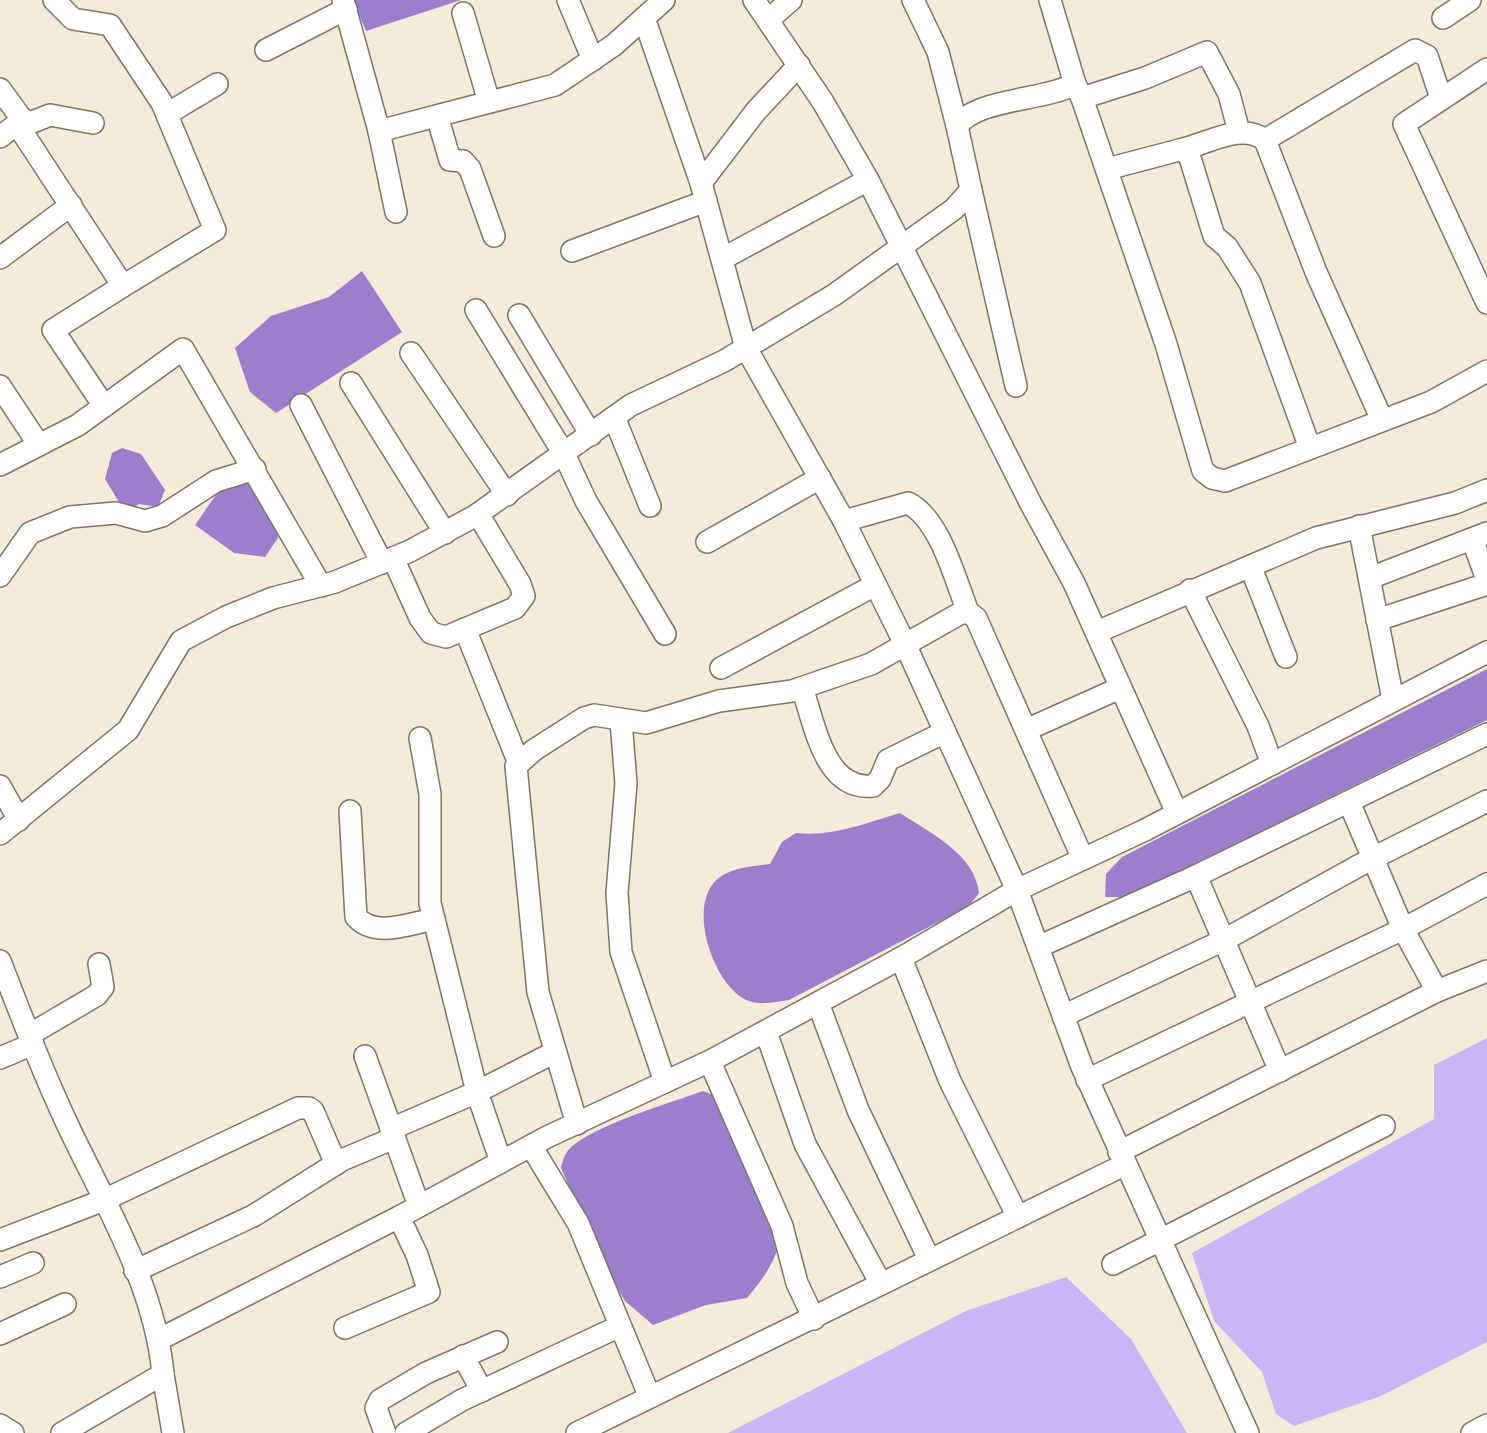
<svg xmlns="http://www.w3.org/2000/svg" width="1487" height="1433" font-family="Lato,sans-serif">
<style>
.green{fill:#ccb5f6}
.water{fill:#9c7ecc}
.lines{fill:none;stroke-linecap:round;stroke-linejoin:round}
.minor-casing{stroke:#7e7565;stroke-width:24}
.minor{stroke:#fff;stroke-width:21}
</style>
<rect width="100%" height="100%" fill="#f4ebd8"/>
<!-- green -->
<g class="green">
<polygon points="1487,1038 1487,1342 1381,1396 1294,1426 1276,1414 1262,1372 1214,1321 1192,1253 1434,1119 1434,1065"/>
<polygon points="1066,1277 1131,1339 1187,1433 728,1433 966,1311"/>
</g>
<!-- water -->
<g class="water">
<polygon points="353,0 461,0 366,31"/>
<polygon points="362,271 402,332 276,413 250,392 235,348 271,316 329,297"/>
<polygon points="122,448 141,454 165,490 158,507 139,504 125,512 105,479 112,453"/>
<polygon points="227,479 257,481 273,508 278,538 265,557 234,553 195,525"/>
<polygon points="1487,669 1487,720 1127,897 1105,897 1106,874 1122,857"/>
<path d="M 900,813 C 930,833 975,854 979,893 L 969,906 L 789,1000 C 775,1002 760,1006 746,1000 C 712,984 683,898 723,875 C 737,867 754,866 770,864 L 782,842 L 796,833 C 832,837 866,823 900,813 Z"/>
<path d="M 703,1091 L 715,1096 L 780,1240 C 775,1263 762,1280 747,1298 L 706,1305 L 653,1325 L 625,1301 L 609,1275 L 561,1168 C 562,1163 564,1156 567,1152 C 584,1128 673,1102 703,1091 Z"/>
</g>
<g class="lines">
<defs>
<g id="minor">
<polyline points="343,0 379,131 555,85 614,45 664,0"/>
<polyline points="568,0 593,60"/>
<polyline points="754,0 823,102 868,180 1031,504 1074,583 1177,813"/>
<polyline points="913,0 938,52 957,126"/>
<polyline points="463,13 489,102"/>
<polyline points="644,18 701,183 746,348 844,521 905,644 1017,890 1145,830 1487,652"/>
<polyline points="1443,18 1470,0"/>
<polyline points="768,20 791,0"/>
<polyline points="266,50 346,9"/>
<polyline points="1487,69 1404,124 1487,303"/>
<polyline points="1075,84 1082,98 1166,344 1203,471 1212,478 1225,481 1431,402 1487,371"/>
<polyline points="0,89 21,118 30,123 50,115 93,123"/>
<polyline points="1082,98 1145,78 1207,52 1229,94 1239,132"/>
<polyline points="167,114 217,84"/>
<polyline points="437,116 450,160 463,161 470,169 494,236"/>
<polyline points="379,131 396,212"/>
<polyline points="0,137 17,124 123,286 215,230 162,103 110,25 73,19 54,0"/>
<polyline points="1265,140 1415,50 1427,56 1441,98"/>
<path d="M 1187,148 C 1212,141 1243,123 1265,140 L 1316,272 L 1382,420"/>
<polyline points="1107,169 1187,148 1214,236 1227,247 1250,283 1310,448"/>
<polyline points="701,183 756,111 799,65"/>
<polyline points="971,190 1016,386"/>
<polyline points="572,251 706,201"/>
<polyline points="0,258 71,205"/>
<polyline points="722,259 868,180"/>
<polyline points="476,310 564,454 586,501 665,634"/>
<polyline points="519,315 591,435"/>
<polyline points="411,353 507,495"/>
<polyline points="351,383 445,533"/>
<polyline points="0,386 39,445"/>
<polyline points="301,405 382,563"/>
<polyline points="104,406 53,330 123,286"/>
<polyline points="614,417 650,506"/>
<polyline points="0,465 78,425 183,349 321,586"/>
<path d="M 844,521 L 908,503 C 940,519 955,579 968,612"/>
<polyline points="1359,526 1393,700"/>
<polyline points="1472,539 1487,579"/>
<polyline points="707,542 820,478"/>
<polyline points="393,558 420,618 431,633 446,637 515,608 524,596 520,584 478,514"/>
<polyline points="1251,568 1286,657"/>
<polyline points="0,576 30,533 70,517 116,513 145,521 162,516 216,481 255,469"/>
<polyline points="1370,578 1487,533"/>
<polyline points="1190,590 1258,726 1272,764"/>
<polyline points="1377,620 1487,584"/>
<polyline points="465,629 518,761"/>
<polyline points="1097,632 1316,538 1455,503 1487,490"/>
<polyline points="721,668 875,585"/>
<path d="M 802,688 C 815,724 824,791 873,786 L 880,779 L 888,760 L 945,732"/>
<polyline points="621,721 626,783 617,893 621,952 665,1082"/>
<polyline points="1026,730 1120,688"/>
<polyline points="420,738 430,794 430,903 477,1092 501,1162"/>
<polyline points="0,786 19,820"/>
<polyline points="1349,802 1403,929 1437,991"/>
<path d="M 350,811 L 356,917 C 375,938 408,924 434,919"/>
<path d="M 0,834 L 128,730 L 181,641 L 226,617 L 273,598 L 335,582 L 410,551 L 475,516 L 631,405 L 724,361 L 834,295 L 954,209 L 971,190 L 957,126 C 977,98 1044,101 1075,84 L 1050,0"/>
<polyline points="1196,876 1280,1071"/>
<polyline points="1038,947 1196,876 1487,734"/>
<polyline points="901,958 950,1081 1018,1217"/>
<path d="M 0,961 C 22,1018 44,1075 70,1130 C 107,1207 155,1287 163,1374 L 62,1433"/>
<polyline points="818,1003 858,1110 929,1259"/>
<polyline points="1063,1016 1224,940 1371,859 1487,801"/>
<polyline points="766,1032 805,1144 881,1284"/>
<polyline points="29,1035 97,995 103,987 99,964"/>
<polyline points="365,1056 419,1206"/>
<polyline points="0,1058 33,1044"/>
<polyline points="710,1062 782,1226 797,1283 814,1319"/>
<polyline points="1087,1080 1403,929 1487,884"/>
<polyline points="577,1124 538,992 516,766 534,750 584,718 594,715 646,723 719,701 792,691 871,664 959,614 968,612 976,618 1083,859"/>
<polyline points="391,1129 477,1092 555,1052"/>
<polyline points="531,1146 578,1223 649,1395"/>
<polyline points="1119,1152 1437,991 1487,971"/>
<polyline points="0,1240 104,1200 298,1108 309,1108 313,1111 336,1164"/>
<polyline points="1113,1264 1384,1126"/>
<polyline points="135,1271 253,1216 342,1160 394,1138"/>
<polyline points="0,1277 33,1263"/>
<polyline points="345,1328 429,1292 417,1255 399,1217"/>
<polyline points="0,1334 65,1304"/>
<polyline points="160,1339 399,1217 547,1137 712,1060 901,958 1017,890 1082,1067 1248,1433"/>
<polyline points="463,1356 482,1391"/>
<polyline points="163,1374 173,1433"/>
<polyline points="0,1425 13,1433"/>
<polyline points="385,1433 376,1408 380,1400 426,1373 497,1342"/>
<polyline points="406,1433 462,1400 620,1326"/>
<polyline points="577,1433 1124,1165"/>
<polyline points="1472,1433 1487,1425"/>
</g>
</defs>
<!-- minor casing -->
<use href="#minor" class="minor-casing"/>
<!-- minor -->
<use href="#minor" class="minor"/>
</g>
</svg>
